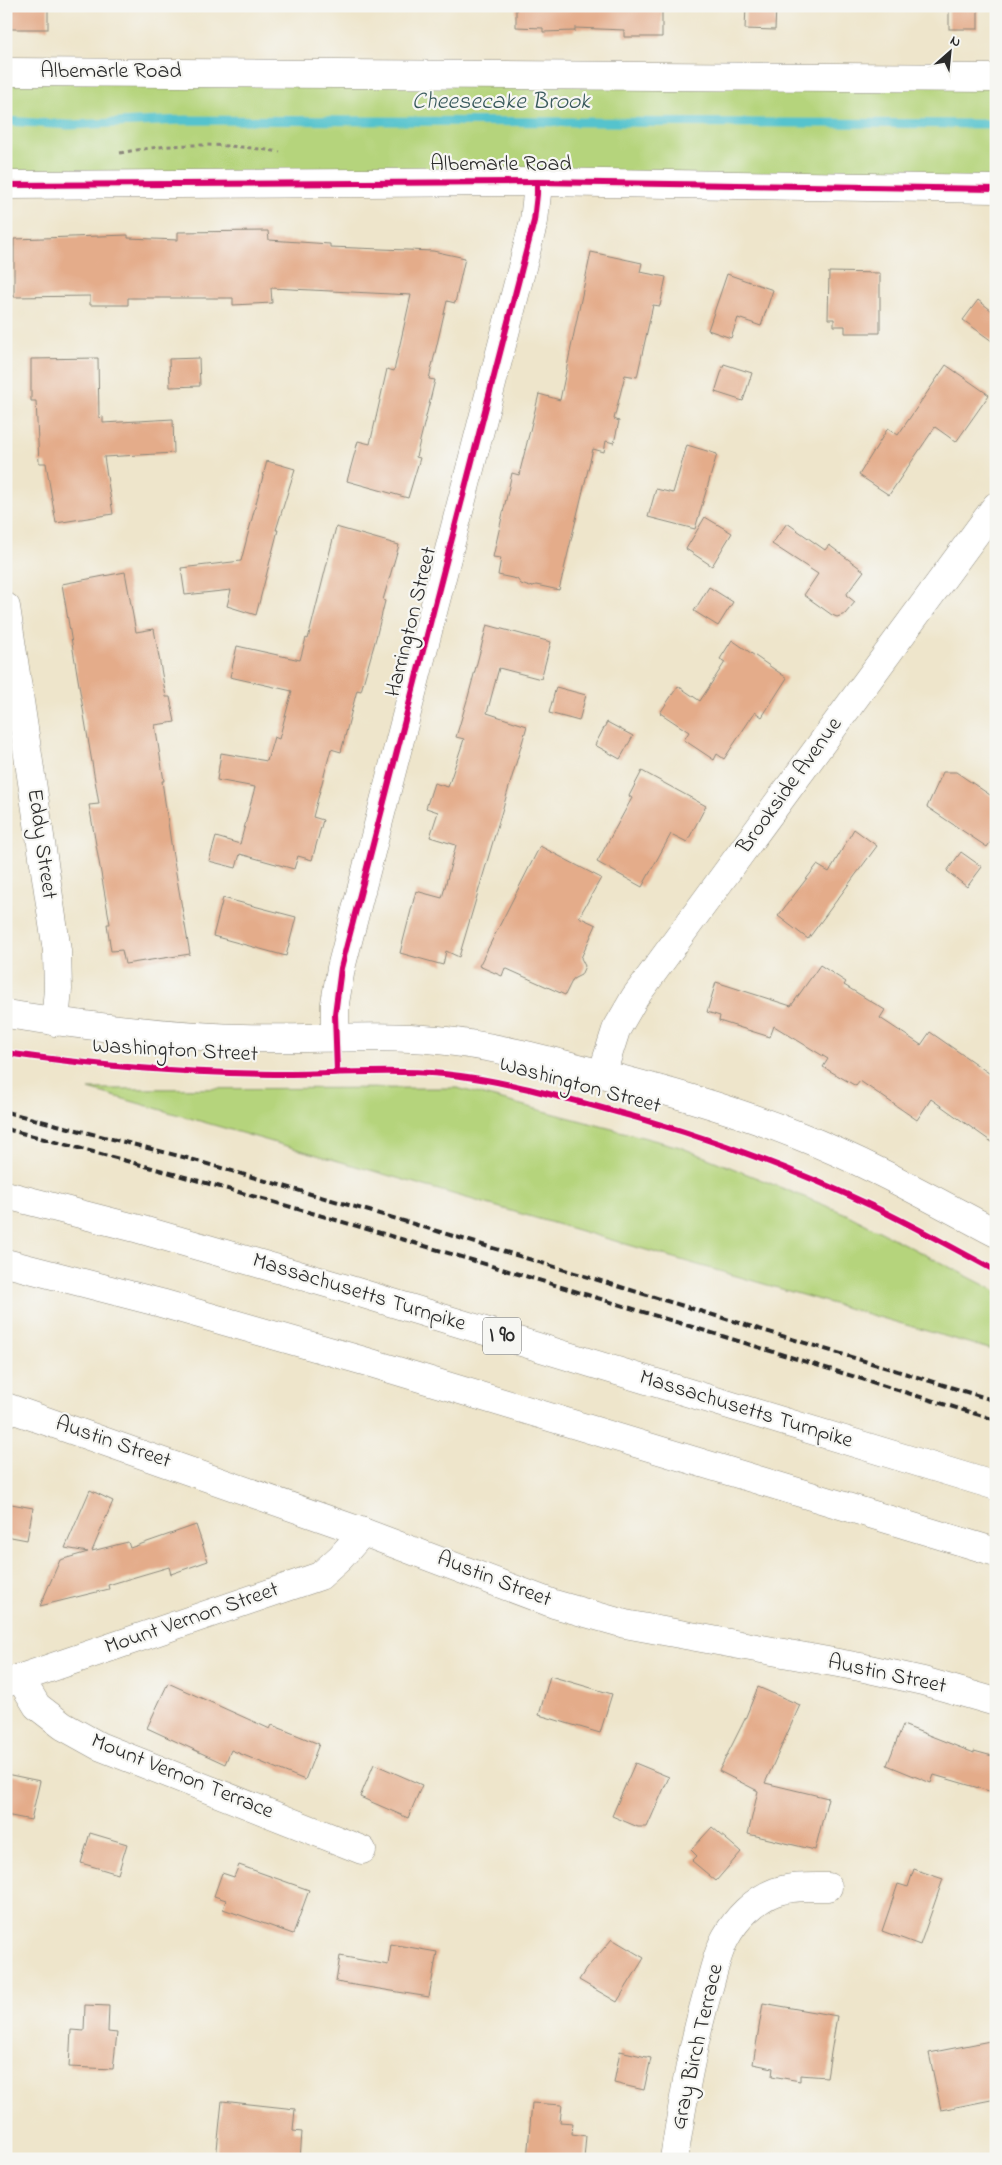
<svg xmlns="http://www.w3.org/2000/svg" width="1002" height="2165" font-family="'Indie Flower',sans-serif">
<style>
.green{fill:#b5d47b;stroke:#708053}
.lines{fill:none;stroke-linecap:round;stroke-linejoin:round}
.stream{stroke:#55c3cd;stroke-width:9}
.building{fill:#e4ac8a}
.minor-casing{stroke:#8c887b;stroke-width:29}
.secondary-casing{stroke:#8c887b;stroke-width:29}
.motorway-casing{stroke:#8c887b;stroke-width:29}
.path{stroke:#8c887b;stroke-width:3;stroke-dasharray:4 4;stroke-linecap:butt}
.minor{stroke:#fff;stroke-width:28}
.secondary{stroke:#fff;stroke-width:28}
.motorway{stroke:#fff;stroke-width:28}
.rail{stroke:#2b2b2b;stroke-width:4;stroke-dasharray:8 4;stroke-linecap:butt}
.cycleway-casing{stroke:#f6f6f2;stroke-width:9}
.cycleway{stroke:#d6006c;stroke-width:6}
.labels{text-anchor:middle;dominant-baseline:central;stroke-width:4.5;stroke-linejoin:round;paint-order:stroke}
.shield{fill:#f6f6f2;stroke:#686867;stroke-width:1}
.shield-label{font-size:21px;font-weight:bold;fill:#2b2b2b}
.street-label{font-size:22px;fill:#2b2b2b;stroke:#f6f6f2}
.water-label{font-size:24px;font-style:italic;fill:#38595c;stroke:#f6f6f2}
</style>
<rect width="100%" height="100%" fill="#f6f6f2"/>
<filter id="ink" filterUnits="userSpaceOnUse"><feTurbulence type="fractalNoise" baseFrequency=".02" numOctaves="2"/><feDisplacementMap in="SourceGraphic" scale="10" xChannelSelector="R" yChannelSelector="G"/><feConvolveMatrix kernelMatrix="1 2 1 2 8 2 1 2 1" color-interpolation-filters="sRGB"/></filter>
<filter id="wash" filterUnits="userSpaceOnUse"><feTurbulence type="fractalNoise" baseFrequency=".0096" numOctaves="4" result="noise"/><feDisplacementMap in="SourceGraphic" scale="20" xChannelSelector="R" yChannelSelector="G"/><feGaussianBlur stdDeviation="1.12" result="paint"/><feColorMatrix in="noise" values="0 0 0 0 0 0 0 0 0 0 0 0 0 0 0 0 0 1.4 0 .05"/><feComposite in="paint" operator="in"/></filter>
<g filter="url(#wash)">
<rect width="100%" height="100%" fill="#eee5cb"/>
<!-- green -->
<g class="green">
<polygon points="6,74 996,75 996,182 6,186"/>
<polygon points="457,1088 680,1147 844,1213 996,1291 996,1351 89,1089"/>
</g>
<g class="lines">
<!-- stream -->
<polyline class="stream" points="6,121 69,125 184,120 996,124"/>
</g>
<g id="blocks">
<!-- building -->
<g class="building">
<rect x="6" y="6" width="42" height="23"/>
<polygon points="516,6 662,6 662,37 624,37 624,30 575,28 575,31 543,32 543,28 516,27"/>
<polygon points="746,6 776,6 775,30 745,29"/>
<rect x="949" y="6" width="29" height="23"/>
<polygon points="268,231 269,240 330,244 330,247 433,251 465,258 455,303 447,301 429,379 435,380 416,457 420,458 408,498 347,481 358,441 370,444 387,369 394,371 411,295 271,288 272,303 233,305 233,298 128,298 128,305 90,305 90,296 14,297 14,239 128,235 128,238 178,240 178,232"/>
<polygon points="591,252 642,263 640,272 666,277 660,306 653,305 637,377 625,375 614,419 619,421 614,443 606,441 604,452 593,449 559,590 536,585 530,587 521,584 517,579 498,575 501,558 493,557 512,473 519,475 539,394 560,400"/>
<polygon points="829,272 880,273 880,333 845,333 845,326 834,326 834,319 828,319"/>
<polygon points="727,274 773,290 761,326 738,318 731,338 708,330"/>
<polygon points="978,300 996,314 996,344 963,320"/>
<polygon points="98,358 99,418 103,417 103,423 173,419 174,453 104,457 113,514 56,523 46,463 39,463 36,401 31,401 31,359"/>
<polygon points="199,358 200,386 170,387 169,359"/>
<polygon points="724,364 752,373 743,401 715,392"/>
<polygon points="946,365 989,395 956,442 935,427 889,495 859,475 888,428 898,435"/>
<polygon points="687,445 717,454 695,529 648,517 656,489 673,493"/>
<polygon points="267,461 295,469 276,530 278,530 256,615 227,606 231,590 185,595 181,568 241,561"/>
<polygon points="705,517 732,533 712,566 686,549"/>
<polygon points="787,523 825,550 829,545 864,571 846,595 855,602 845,614 837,617 832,615 804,595 818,574 772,544"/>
<polygon points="336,527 399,545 383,600 385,601 376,638 361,691 357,690 341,752 331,749 313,817 323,820 312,860 298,856 294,869 240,854 236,868 209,861 216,837 240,844 255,787 217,780 221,753 267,761 274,737 279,739 292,691 230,677 237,646 300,660 306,638 308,639"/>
<polygon points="125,572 136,632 154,629 166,697 170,697 175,722 155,725 164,781 162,781 172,850 190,954 125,964 122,950 111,951 107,924 110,924 89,805 99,804 62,584"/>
<polygon points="709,587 733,602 718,626 694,611"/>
<polygon points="487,625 551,642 541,679 499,668 487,713 527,726 459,957 446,951 443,965 400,953 416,891 442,898 456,845 430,837 438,812 426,808 434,783 448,787 464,739 456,737 468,697"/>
<polygon points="732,640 787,678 762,717 755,712 724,759 717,754 714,760 684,740 689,732 660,713 678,686 700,701 725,662 720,659"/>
<polygon points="556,687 586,695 579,721 549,713"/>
<polygon points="607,722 633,736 620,759 595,745"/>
<polygon points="642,771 706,806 687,842 671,834 642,887 597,862 632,798 629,796"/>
<polygon points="943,772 956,772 996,799 996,834 987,847 927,807"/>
<polygon points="854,829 877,846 808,939 778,916 817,865 829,872"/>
<polygon points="540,846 601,878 579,917 596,925 581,958 585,966 581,975 573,979 565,995 505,968 502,976 479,966"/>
<polygon points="961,852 982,867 967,887 947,871"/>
<polygon points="223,898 296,917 286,956 213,936"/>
<polygon points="820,965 846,982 844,985 885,1010 880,1018 921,1045 930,1032 996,1078 996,1145 931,1099 917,1120 860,1081 856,1086 823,1067 828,1059 774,1026 770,1037 719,1021 720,1016 707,1012 716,982 791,1006"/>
<polygon points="90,1490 113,1501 92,1551 128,1542 130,1548 196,1525 208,1561 171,1574 169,1567 108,1585 109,1589 40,1606 60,1560 88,1552 65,1548"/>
<polygon points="6,1503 33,1508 27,1540 6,1536"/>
<polygon points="550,1676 612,1694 600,1733 539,1715"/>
<polygon points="168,1683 270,1729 272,1725 319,1744 305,1780 231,1750 225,1764 147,1728"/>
<polygon points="758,1687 800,1705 765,1783 828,1798 815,1850 748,1834 758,1791 719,1771 745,1719"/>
<polygon points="903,1725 974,1753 974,1751 996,1757 996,1793 934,1775 931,1783 887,1765"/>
<polygon points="635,1763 669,1777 647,1827 638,1827 612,1816"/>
<polygon points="374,1764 422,1785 408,1818 360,1797"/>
<polygon points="6,1774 40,1781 31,1820 6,1815"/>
<polygon points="712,1827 741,1852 716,1881 692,1861 697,1856 691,1850"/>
<polygon points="90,1833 127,1844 118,1874 81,1863"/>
<polygon points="239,1865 309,1890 293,1934 223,1909 226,1900 214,1896 222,1873 234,1877"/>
<polygon points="914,1869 943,1879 920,1945 882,1931 898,1884 908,1887"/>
<polygon points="612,1939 644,1958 617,2002 579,1980 586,1969"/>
<polygon points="391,1944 437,1952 429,1997 336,1982 340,1956 388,1965"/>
<polygon points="763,2003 837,2016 827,2077 800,2075 800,2081 772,2076 773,2068 753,2064"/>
<polygon points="85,2005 109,2006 108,2032 117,2033 113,2069 69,2067 71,2030 84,2031"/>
<polygon points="990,2041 996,2070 996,2099 941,2110 929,2053"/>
<polygon points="620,2051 651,2058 644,2090 614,2083"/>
<polygon points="222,2101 295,2109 293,2131 302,2132 300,2159 216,2159"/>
<polygon points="532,2103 562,2105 560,2122 573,2123 572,2134 586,2136 584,2159 527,2159"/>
</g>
</g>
</g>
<g filter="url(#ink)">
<use href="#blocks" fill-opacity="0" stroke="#8c887b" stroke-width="1"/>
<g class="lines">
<defs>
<g id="minor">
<polyline points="6,72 996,78"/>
<polyline points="6,185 537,182 996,189"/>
<polyline points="6,607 57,951 58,989 55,1022"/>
<polyline points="335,1037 335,1003 341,968 534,221 537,194 537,182"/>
<polyline points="602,1074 616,1030 635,997 996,506"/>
<polyline points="20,1678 37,1706 63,1726 99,1746 362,1850"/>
<polyline points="6,1683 320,1576 340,1558 363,1532"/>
<path d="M 674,2159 C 683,2100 693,2041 710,1984 C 714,1969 718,1951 726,1937 C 736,1919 754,1900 775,1892 C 792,1886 810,1887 828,1887"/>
</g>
<g id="secondary">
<path d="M 6,1014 C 85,1026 163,1036 242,1038 C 308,1040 373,1034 438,1040 C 489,1045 540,1058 590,1071 C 660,1089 730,1108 797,1135 C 866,1162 930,1198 996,1233"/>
<polyline points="6,1407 363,1532 554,1604 625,1624 860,1667 923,1681 996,1702"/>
</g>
<g id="motorway">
<polyline points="6,1195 139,1229 347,1289 996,1486"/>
<polyline points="6,1263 161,1303 371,1363 996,1552"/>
</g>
</defs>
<!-- minor casing -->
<use href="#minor" class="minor-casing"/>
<!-- secondary casing -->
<use href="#secondary" class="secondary-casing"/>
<!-- motorway casing -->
<use href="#motorway" class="motorway-casing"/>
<!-- path -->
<path class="path" d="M 120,153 C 174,142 225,143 280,152"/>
<!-- minor -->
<use href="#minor" class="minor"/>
<!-- secondary -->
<use href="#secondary" class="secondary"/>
<!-- motorway -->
<use href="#motorway" class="motorway"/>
<!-- rail -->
<g class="rail">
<polyline points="6,1112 187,1158 407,1222 996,1401"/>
<path d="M 6,1129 C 339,1215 667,1320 996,1420"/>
</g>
<defs>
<g id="cycleway">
<polyline points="6,185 537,182 996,189"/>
<path d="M 6,1053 C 95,1066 184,1073 274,1074 C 331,1074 387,1069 444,1074 C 494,1079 542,1092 591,1105 C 687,1130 782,1163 872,1206 C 914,1226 955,1249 996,1271"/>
<polyline points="337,1072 335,1014 341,968 534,221 537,194 537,182"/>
</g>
</defs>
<!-- cycleway casing -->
<use href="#cycleway" class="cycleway-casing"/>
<!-- cycleway -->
<use href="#cycleway" class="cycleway"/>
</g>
</g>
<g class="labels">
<!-- shield labels -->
<rect class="shield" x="483" y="1317.5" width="38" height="37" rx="4"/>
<g class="shield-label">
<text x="502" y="1336">I 90</text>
</g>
<!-- street labels -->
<g class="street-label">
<text x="111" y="72">Albemarle Road</text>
<text x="501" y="165">Albemarle Road</text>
<text transform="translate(412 622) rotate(-76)">Harrington Street</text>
<text transform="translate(790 786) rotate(-54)">Brookside Avenue</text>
<text transform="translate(41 844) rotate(82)">Eddy Street</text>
<text transform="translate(175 1051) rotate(3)">Washington Street</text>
<text transform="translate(580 1086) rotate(15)">Washington Street</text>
<text transform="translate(359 1293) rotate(17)">Massachusetts Turnpike</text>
<text transform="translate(746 1410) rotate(17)">Massachusetts Turnpike</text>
<text transform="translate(113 1443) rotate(19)">Austin Street</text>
<text transform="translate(494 1580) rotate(21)">Austin Street</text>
<text transform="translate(192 1619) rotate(-19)">Mount Vernon Street</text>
<text transform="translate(887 1675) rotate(12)">Austin Street</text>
<text transform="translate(182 1777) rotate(22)">Mount Vernon Terrace</text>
<text transform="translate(698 2047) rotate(-77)">Gray Birch Terrace</text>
</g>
<!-- water labels -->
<g class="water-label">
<text x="501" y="102">Cheesecake Brook</text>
</g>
</g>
<!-- margin -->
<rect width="1002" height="2165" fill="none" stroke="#f6f6f2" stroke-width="25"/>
<!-- north arrow -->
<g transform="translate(950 52) rotate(27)" stroke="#f6f6f2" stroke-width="4" paint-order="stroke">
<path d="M0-4L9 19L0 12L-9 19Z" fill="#2b2b2b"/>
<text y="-8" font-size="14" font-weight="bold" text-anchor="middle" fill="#2b2b2b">N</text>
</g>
</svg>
